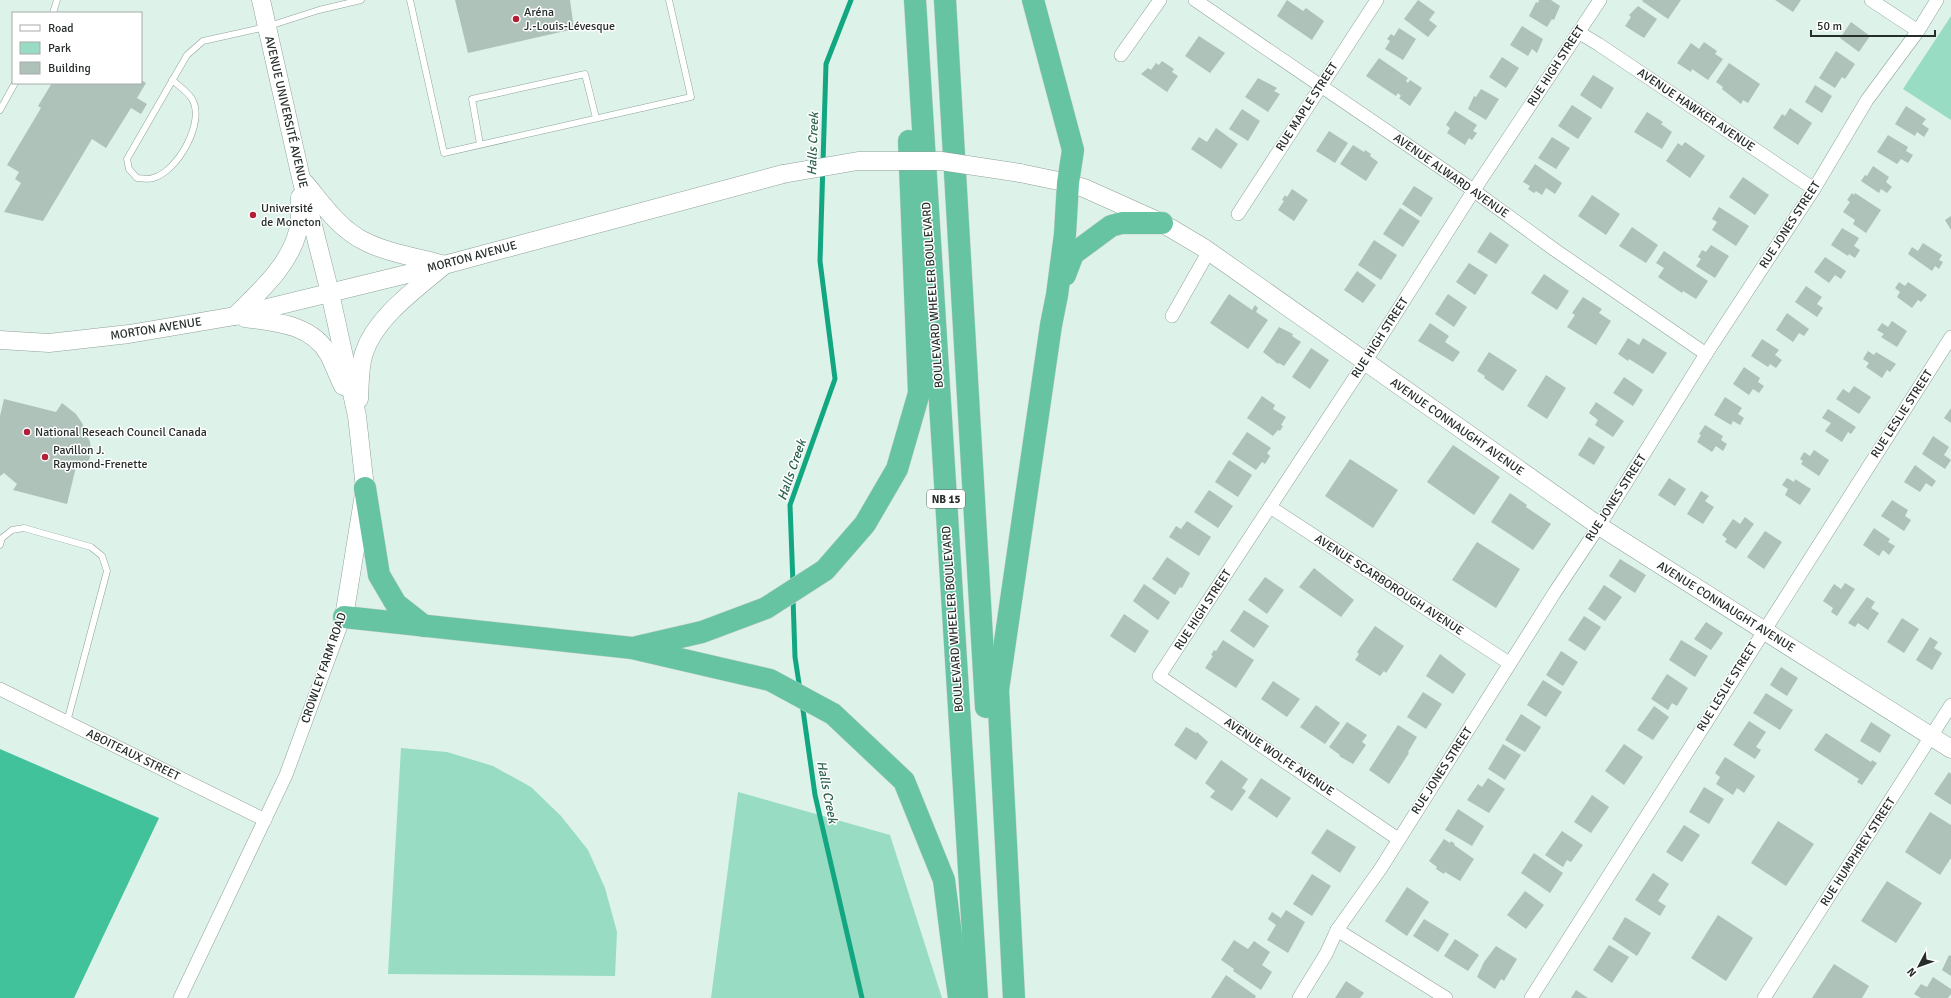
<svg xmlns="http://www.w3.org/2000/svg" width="1951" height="998" font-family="Signika,sans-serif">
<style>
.green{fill:#98dcc3}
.forest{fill:#41c29b}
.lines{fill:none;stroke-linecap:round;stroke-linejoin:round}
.stream{stroke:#13a781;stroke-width:5}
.building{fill:#aec2ba}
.lane-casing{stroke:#8fa29a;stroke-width:7}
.street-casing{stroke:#8fa29a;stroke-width:14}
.secondary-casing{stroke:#8fa29a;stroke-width:19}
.highway-casing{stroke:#d4d5d5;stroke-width:23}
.lane{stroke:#fff;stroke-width:6}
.street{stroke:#fff;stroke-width:13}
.secondary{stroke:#fff;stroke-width:18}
.highway{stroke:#66c4a3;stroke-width:22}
.secondary-bridge-casing{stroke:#8fa29a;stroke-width:19;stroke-linecap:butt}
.secondary-bridge{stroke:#fff;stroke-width:18}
.poi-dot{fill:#b21f37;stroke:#fff;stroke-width:1.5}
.labels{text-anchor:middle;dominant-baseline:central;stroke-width:3;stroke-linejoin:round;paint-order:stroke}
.shield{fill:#fff;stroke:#676d6b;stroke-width:1}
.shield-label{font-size:11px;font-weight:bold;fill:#262e2b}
.poi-label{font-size:12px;fill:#262e2b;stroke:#fff;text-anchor:start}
.street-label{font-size:12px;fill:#262e2b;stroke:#fff}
.water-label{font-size:13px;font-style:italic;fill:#2f6250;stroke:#fff}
</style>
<rect width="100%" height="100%" fill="#ddf2e9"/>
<!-- green -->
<g class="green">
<polygon points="1951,16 1951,120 1903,89"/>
<polygon points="401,748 447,752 493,766 531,787 561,816 588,850 605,888 617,932 615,976 388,974"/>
<polygon points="738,792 890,835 942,998 711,998"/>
</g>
<!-- forest -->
<polygon class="forest" points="0,749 159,818 74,998 0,998"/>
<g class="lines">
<!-- stream -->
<g class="stream">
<polyline points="793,584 790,505 835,379 820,261 826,64 851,0"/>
<polyline points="793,598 795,657 800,690"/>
<polyline points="802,703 815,795 862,998"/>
</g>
</g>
<!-- building -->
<g class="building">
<polygon points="455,0 570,0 574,29 468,53"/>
<polygon points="1287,0 1303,11 1306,8 1324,21 1312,40 1277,16"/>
<polygon points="1418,0 1435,12 1429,20 1437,26 1428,37 1404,19"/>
<polygon points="1539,0 1551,0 1560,6 1554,20 1552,19 1547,27 1529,16 1536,2 1538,3"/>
<polygon points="1643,0 1681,0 1668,19 1642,1"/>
<polygon points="1775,0 1801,0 1793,12"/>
<polygon points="1638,6 1657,19 1644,38 1625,26 1631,17 1629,15"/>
<polygon points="1851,22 1870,36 1859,52 1840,38"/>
<polygon points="1522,26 1543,39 1537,53 1532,49 1528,56 1510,45"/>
<polygon points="1399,28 1416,39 1403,60 1385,49 1390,41 1387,39 1391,34 1394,36"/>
<polygon points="1199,36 1225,53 1210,73 1185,56"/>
<polygon points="1704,42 1717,51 1715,54 1723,59 1708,80 1692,69 1691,72 1677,63 1691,43 1699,49"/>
<polygon points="1836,51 1855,64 1845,79 1842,77 1835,88 1819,78"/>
<polygon points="1502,57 1519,68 1506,88 1489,77"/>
<polygon points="1379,58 1408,78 1406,81 1408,83 1410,80 1422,88 1410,106 1399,98 1401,96 1398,93 1396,96 1366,76"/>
<polygon points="1162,61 1174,69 1172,72 1178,76 1167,92 1141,74 1148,68 1151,70 1156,63 1159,65"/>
<polygon points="1729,63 1760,84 1748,103 1743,100 1741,104 1722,89 1723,87 1716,82"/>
<polygon points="1593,75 1614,88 1601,109 1580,95"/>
<polygon points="1258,78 1277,88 1274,91 1280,94 1268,112 1245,97"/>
<polygon points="141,80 146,83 137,98 147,104 141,114 131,108 106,148 92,139 43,221 4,212 21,183 15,179 19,172 7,165 41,108 38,106 52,83 141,83"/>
<polygon points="1815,85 1832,96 1822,113 1805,102"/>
<polygon points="1481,89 1499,99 1486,120 1468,109 1474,96 1476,97"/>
<polygon points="1572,105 1592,118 1578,139 1558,126"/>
<polygon points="1906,106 1926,119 1922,124 1929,129 1924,137 1917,132 1915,136 1895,124"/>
<polygon points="1790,108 1812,123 1798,145 1773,128 1782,114 1785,116"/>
<polygon points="1242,109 1260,121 1248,141 1229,129"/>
<polygon points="1455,111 1477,125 1473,131 1477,133 1472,140 1469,138 1465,145 1447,133 1450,128 1446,125"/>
<polygon points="1647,112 1663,122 1661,124 1672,132 1662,149 1634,132"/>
<polygon points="1216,128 1238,144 1221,169 1191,149 1199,137 1207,142"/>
<polygon points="1329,131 1348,143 1335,163 1316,151"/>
<polygon points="1888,135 1908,147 1906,151 1913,155 1908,163 1901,159 1897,164 1877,152"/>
<polygon points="1552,137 1570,148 1556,169 1538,158"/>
<polygon points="1685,142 1705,156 1690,178 1666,161 1678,143 1682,146"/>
<polygon points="1353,145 1364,152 1365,150 1371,154 1370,156 1378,162 1366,181 1340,164"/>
<polygon points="1535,164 1562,183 1555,194 1546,188 1542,195 1536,191 1534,193 1528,189 1530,186 1523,182"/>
<polygon points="1873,166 1889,177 1886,182 1892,187 1887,193 1881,189 1879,193 1861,181 1865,175 1867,176"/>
<polygon points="1743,177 1769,195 1755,215 1729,197"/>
<polygon points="1414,186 1433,198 1421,217 1402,204"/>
<polygon points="1292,189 1308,200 1294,221 1278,210 1284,201 1282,200 1285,195 1287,197"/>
<polygon points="1852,193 1854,195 1855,193 1881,210 1866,233 1853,224 1855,220 1843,212 1850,202 1847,200"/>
<polygon points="1592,195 1620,214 1606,235 1578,216"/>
<polygon points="1719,207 1749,226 1736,246 1712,230 1717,222 1712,219"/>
<polygon points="1400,208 1420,221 1403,247 1383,234"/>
<polygon points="1951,216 1951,230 1945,220"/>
<polygon points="1632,227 1658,245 1646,263 1619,246"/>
<polygon points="1842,228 1859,238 1854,246 1860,250 1855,258 1849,254 1848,256 1831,245"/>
<polygon points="1490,232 1509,245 1496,264 1477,252"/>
<polygon points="1374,240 1397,255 1381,280 1358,265"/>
<polygon points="1923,243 1942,255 1939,260 1943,262 1939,269 1935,266 1932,271 1908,254 1912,247 1918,251"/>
<polygon points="1711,245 1729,256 1715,278 1696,266 1701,259 1698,257 1702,250 1706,252"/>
<polygon points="1664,251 1708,281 1696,299 1683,291 1682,293 1658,277 1664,268 1656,263"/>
<polygon points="1825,257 1846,271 1841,279 1835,275 1829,283 1814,272"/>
<polygon points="1469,263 1488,275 1475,295 1456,282"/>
<polygon points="1357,271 1376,285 1363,303 1344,290"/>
<polygon points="1544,274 1569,291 1557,310 1531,293"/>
<polygon points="1899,282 1905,286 1908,282 1927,295 1921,302 1918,300 1912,308 1897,297 1900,292 1895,288"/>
<polygon points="1806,286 1822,297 1817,304 1823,308 1817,317 1795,302"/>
<polygon points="1229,294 1252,310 1255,305 1258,308 1256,312 1268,320 1248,349 1210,323"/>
<polygon points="1448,294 1467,307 1454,327 1435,314"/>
<polygon points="1583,297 1602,309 1599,313 1611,321 1596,345 1567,327 1575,315 1572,313"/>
<polygon points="1787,313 1809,329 1804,336 1799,333 1793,342 1776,330"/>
<polygon points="1892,321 1907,331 1897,347 1881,337 1884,334 1877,330 1882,323 1888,327"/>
<polygon points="1430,323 1449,336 1445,342 1460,352 1453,362 1418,341"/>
<polygon points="1279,327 1293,334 1292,336 1301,342 1284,366 1279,363 1278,364 1263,352"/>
<polygon points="1628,338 1639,345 1643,338 1667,353 1653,374 1629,359 1628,361 1618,354"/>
<polygon points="1762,339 1779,350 1775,355 1782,360 1776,368 1770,364 1768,367 1751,356"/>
<polygon points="1311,348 1329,360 1310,389 1292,377"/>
<polygon points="1868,351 1874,355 1876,352 1896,364 1890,372 1887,370 1882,378 1866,367 1869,363 1863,359"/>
<polygon points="1489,352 1517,370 1503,391 1484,378 1485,376 1477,371"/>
<polygon points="1744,367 1760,378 1758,382 1764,386 1759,393 1753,389 1749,395 1733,384"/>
<polygon points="1546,375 1566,388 1547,419 1527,406"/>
<polygon points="1624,377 1643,390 1633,406 1613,393"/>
<polygon points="1854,386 1871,397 1859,414 1836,399 1843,389 1849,393"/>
<polygon points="1262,396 1275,405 1273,409 1286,417 1281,425 1283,426 1280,431 1278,430 1273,436 1247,418"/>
<polygon points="1725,397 1742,408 1738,414 1744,418 1740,425 1733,421 1731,425 1714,415"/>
<polygon points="4,399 56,412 62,403 76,414 82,423 90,442 91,451 88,466 77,463 67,504 13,490 17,484 4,473 0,476 0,416"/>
<polygon points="1596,402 1624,421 1613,437 1595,425 1598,420 1589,413"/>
<polygon points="1951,408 1951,423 1944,418"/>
<polygon points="1828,409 1856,427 1851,434 1848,432 1842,442 1825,431 1831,423 1822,418"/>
<polygon points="1705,425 1723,436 1721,440 1727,444 1723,451 1716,446 1712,452 1697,442 1701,435 1699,434"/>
<polygon points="1247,432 1271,448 1267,453 1270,456 1265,464 1262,462 1256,470 1232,454"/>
<polygon points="1933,436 1949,447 1944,455 1951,460 1945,469 1922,454"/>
<polygon points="1589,437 1605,447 1594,465 1578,455"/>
<polygon points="1453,445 1500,477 1474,515 1427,482"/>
<polygon points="1814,450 1829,460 1819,476 1801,464 1803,461 1800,459 1804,452 1810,456"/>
<polygon points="1350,459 1398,490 1373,528 1325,496"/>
<polygon points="1229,460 1252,475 1238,497 1215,482"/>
<polygon points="1915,465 1936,481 1932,487 1926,483 1920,492 1904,482"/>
<polygon points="1669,478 1686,489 1675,506 1658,495"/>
<polygon points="1787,478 1794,482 1795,479 1811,489 1800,505 1785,495 1788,489 1782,485"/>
<polygon points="1209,490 1233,506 1218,528 1194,512"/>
<polygon points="1701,491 1709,496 1705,501 1714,507 1703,524 1687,514"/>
<polygon points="1510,493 1527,505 1526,507 1551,524 1533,550 1491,522"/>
<polygon points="1892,500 1908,510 1905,516 1911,520 1904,531 1881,516"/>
<polygon points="1745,517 1754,524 1736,549 1725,542 1727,539 1722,535 1733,519 1740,524"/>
<polygon points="1187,521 1211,537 1199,556 1169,537 1176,526 1181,529"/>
<polygon points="1874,528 1890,539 1888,542 1895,546 1889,555 1883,550 1879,556 1863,545"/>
<polygon points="1765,531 1782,542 1764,569 1747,557"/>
<polygon points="1477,542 1520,569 1496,608 1452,580"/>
<polygon points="1167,557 1190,573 1182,588 1180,587 1175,595 1152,579"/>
<polygon points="1620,559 1646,575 1635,593 1609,576"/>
<polygon points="1314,568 1354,600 1341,617 1299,587"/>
<polygon points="1265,577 1284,590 1267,614 1248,600"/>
<polygon points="1845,583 1855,589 1837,616 1831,612 1833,608 1823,601 1834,584 1841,589"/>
<polygon points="1144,584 1170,602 1158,620 1133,601"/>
<polygon points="1604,585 1622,597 1605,621 1588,609"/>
<polygon points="1867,597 1875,602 1871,608 1879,613 1868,630 1858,623 1855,627 1848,623"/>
<polygon points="1244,610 1269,626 1254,648 1230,631"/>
<polygon points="1124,614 1149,631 1135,653 1110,636"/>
<polygon points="1584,616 1601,627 1585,651 1568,640"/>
<polygon points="1902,618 1919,629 1904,653 1887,642"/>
<polygon points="1706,622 1723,633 1711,650 1694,639"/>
<polygon points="1375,626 1404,646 1386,673 1384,671 1380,676 1355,660 1359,654 1357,652"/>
<polygon points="1930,637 1938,642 1934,648 1942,653 1932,670 1916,660"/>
<polygon points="1223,640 1254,660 1236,688 1205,668 1213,656 1211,655 1214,650 1216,651"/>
<polygon points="1681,640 1708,656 1695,677 1669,660"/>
<polygon points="1561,651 1578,662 1563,686 1546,675"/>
<polygon points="1440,654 1466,674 1453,694 1426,676"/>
<polygon points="1781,667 1798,678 1787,696 1770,685"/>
<polygon points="1667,674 1688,688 1677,706 1672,703 1668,710 1651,699"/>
<polygon points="1543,680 1562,692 1546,717 1527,705"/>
<polygon points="1273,681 1300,699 1287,717 1261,699"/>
<polygon points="1423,692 1442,704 1426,729 1407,717"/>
<polygon points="1766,693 1793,710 1780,730 1753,713"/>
<polygon points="1316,705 1340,723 1325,744 1300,727"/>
<polygon points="1654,706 1669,717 1653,740 1637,730"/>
<polygon points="1521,714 1541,727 1525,752 1505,740"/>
<polygon points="1749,721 1766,732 1756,747 1761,750 1755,759 1733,745"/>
<polygon points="1347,722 1367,735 1362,742 1366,745 1353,764 1339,756 1340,755 1329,747"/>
<polygon points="1871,722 1891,735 1880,753 1860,741"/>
<polygon points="1398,725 1417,737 1408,752 1409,753 1389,784 1369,770"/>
<polygon points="1186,727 1196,733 1197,732 1208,742 1196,760 1174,745"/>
<polygon points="1826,733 1871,762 1872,760 1877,763 1862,785 1857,782 1859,779 1814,750"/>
<polygon points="1503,744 1521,755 1505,780 1488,769"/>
<polygon points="1624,744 1643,757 1624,785 1605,771"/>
<polygon points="1725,757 1755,776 1744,793 1737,788 1733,795 1716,784 1720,777 1715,773"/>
<polygon points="1221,760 1248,779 1242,788 1246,791 1232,811 1210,797 1215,791 1205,783"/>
<polygon points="1949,772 1951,774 1951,805 1934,794"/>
<polygon points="1261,778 1291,798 1277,818 1248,798"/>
<polygon points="1488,778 1505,789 1489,813 1467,800 1478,784 1482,787"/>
<polygon points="1704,787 1724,799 1709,824 1689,812"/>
<polygon points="1592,795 1609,807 1591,833 1574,822"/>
<polygon points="1458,809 1484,826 1472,846 1445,830"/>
<polygon points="1930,812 1951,825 1951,858 1940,875 1905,852"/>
<polygon points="1778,821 1814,844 1786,886 1751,863"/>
<polygon points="1684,825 1700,835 1682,862 1666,852"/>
<polygon points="1327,829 1356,847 1340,873 1311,853"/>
<polygon points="1562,831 1583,845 1571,862 1567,860 1563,867 1545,855"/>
<polygon points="1444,839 1450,843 1451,841 1455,844 1454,845 1474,859 1460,881 1445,872 1444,874 1436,869 1437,867 1429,861"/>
<polygon points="1534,853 1563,873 1550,893 1521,873"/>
<polygon points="1653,873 1669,884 1658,901 1666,906 1660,916 1635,900"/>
<polygon points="1312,874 1331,886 1312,916 1293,904"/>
<polygon points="1887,881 1922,903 1896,943 1861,921"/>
<polygon points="1407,887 1429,902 1407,936 1385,921"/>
<polygon points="1525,891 1544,905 1526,929 1507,915"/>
<polygon points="1286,910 1305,922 1288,953 1267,940 1276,925 1268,919 1272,912 1281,918"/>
<polygon points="1718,915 1753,938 1726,981 1691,958"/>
<polygon points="1625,917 1651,933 1637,956 1612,939"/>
<polygon points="1424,919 1449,934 1438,952 1413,936"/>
<polygon points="1455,939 1479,955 1468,971 1444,956"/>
<polygon points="1234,940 1248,949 1254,941 1270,952 1262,965 1272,972 1261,990 1233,971 1234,969 1221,960"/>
<polygon points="1609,945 1629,957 1612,983 1593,970"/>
<polygon points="1496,946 1517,959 1504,981 1501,979 1495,989 1477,977 1484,962"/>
<polygon points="1949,955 1951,956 1951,976 1942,970"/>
<polygon points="1834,964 1869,986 1862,998 1812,998"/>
<polygon points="1226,975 1256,996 1255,998 1211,998"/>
<polygon points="1933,977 1951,989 1951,994 1948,998 1921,998 1914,994 1921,984 1927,987"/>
<polygon points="1346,981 1364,993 1360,998 1335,998"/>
<polygon points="1576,990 1588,998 1571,998"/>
</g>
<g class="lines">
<defs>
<g id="lane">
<polyline points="410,0 444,153 691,97 669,0"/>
<polyline points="53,13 57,0"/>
<path d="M 172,80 C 179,86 187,91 192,99 C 206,122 177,172 153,178 C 149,180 142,178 137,178 L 129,169 L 127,159 L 187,55 L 203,41 L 266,27 L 319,10 L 361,0"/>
<polyline points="0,110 15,83"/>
<polyline points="480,144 472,99 585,74 596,118"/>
<polyline points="0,545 2,538 12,530 24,528 91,547 102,556 107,571 67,722"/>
</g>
<g id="street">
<polyline points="1195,0 1466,185 1555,250 1706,354"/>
<polyline points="1871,0 1918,31"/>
<polyline points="1578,32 1598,44 1814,189"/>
<polyline points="1121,55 1160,0"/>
<polyline points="1238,214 1377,0"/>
<polyline points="1172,316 1209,251"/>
<polyline points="1270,507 1509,663"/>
<polyline points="0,689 265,820"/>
<polyline points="1398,839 1159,676 1365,362 1474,190 1600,0"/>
<polyline points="1337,930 1446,998"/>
<polyline points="180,998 286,775 344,617"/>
<polyline points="1299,998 1326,954 1337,930 1381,868 1555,592 1599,526 1706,354 1814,189 1867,100 1918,31 1937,0"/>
<polyline points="1531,998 1951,337"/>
<polyline points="1764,998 1951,705"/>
</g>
<g id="secondary">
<polyline points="261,0 301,178 330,293 357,416 365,488 344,617"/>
<polyline points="1020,173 1068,183 1084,188 1162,223 1204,248 1599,526 1951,749"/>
<path d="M 305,183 C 322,203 339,229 364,241 C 387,253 416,257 441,264"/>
<path d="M 235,316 C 260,291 289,266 298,231 C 301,220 300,208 300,197"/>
<path d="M 245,318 C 275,322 312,324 329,355 C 334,365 338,376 343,386"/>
<polyline points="0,340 49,343 129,334 235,316 444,265 783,174"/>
<path d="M 359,399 C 360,385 359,367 364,353 C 375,318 415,290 442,267"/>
</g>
<g id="highway">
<polyline points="915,0 977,998"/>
<polyline points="945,0 986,707"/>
<polyline points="1065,275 1073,254 1111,226 1122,223 1162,223"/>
<polyline points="365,488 379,575 396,604 424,626"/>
<polyline points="344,617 632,648 770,680 833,714 904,781 944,880 959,998"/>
<polyline points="637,647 702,632 766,608 825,570 865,524 897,469 919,393 909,141"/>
<polyline points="1014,998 998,690 1051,325 1057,295 1065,234 1068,183 1073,150 1033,0"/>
</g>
</defs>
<!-- lane casing -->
<use href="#lane" class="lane-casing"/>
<!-- street casing -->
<use href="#street" class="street-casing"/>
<!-- secondary casing -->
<use href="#secondary" class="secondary-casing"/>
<!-- highway casing -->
<use href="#highway" class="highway-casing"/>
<!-- lane -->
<use href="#lane" class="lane"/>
<!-- street -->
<use href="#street" class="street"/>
<!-- secondary -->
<use href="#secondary" class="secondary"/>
<!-- highway -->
<use href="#highway" class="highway"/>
<defs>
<polyline id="secondary-bridge" points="783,174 858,161 941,161 1020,173"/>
</defs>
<!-- secondary-bridge casing -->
<use href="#secondary-bridge" class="secondary-bridge-casing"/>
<!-- secondary-bridge -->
<use href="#secondary-bridge" class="secondary-bridge"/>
</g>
<!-- markers -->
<g class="poi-dot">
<circle cx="516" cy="19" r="4"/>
<circle cx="253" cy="215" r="4"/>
<circle cx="27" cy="432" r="4"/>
<circle cx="45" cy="457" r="4"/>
</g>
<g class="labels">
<!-- shield labels -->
<rect class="shield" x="927" y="490" width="38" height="18" rx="3"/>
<g class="shield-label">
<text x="946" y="499">NB 15</text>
</g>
<!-- poi labels -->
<g class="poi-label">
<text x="524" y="12">Aréna<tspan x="524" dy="14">J.-Louis-Lévesque</tspan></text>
<text x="261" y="208">Université<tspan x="261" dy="14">de Moncton</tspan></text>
<text x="35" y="432">National Reseach Council Canada</text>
<text x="53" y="450">Pavillon J.<tspan x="53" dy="14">Raymond-Frenette</tspan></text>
</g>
<!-- street labels -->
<g class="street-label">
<text transform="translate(1556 66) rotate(-57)">RUE HIGH STREET</text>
<text transform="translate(1307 107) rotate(-57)">RUE MAPLE STREET</text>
<text transform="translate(1696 110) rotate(34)">AVENUE HAWKER AVENUE</text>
<text transform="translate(286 112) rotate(77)">AVENUE UNIVERSITÉ AVENUE</text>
<text transform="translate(1451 176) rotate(35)">AVENUE ALWARD AVENUE</text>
<text transform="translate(1790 225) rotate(-57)">RUE JONES STREET</text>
<text transform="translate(472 257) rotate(-15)">MORTON AVENUE</text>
<text transform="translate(933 295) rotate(-94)">BOULEVARD WHEELER BOULEVARD</text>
<text transform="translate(156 329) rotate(-9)">MORTON AVENUE</text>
<text transform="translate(1380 338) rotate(-57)">RUE HIGH STREET</text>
<text transform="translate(1902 414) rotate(-57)">RUE LESLIE STREET</text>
<text transform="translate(1457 427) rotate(35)">AVENUE CONNAUGHT AVENUE</text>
<text transform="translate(1616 498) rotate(-57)">RUE JONES STREET</text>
<text transform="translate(1389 585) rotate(33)">AVENUE SCARBOROUGH AVENUE</text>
<text transform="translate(1726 607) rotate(32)">AVENUE CONNAUGHT AVENUE</text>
<text transform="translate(1203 610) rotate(-57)">RUE HIGH STREET</text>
<text transform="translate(953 619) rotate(-94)">BOULEVARD WHEELER BOULEVARD</text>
<text transform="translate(324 668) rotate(-71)">CROWLEY FARM ROAD</text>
<text transform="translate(1727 687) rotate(-58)">RUE LESLIE STREET</text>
<text transform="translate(133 755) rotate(26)">ABOITEAUX STREET</text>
<text transform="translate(1279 757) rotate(34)">AVENUE WOLFE AVENUE</text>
<text transform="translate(1442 771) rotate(-57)">RUE JONES STREET</text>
<text transform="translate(1858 852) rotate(-57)">RUE HUMPHREY STREET</text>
</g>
<!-- water labels -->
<g class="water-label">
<text transform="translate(813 144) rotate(-88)">Halls Creek</text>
<text transform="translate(792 470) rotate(-71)">Halls Creek</text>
<text transform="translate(827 792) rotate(79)">Halls Creek</text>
</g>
</g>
<!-- legend -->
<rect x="12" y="12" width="130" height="72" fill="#ffffff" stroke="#a8abaa"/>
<rect x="20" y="25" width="20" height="6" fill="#ffffff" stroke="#a8abaa"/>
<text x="48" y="32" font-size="12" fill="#262e2b">Road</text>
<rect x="20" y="42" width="20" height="12" fill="#98dcc3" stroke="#a8abaa"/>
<text x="48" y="52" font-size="12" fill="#262e2b">Park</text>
<rect x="20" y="62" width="20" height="12" fill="#aec2ba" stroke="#a8abaa"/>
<text x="48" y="72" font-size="12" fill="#262e2b">Building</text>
<!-- north arrow -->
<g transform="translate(1919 966) rotate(229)" stroke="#ffffff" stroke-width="3" paint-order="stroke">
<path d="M0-3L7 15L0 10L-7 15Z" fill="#262e2b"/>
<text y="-6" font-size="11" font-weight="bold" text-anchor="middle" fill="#262e2b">N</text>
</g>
<!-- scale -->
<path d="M1811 30v6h124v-6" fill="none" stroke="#262e2b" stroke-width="2"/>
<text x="1817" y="30" font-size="12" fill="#262e2b" stroke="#ffffff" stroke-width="3" paint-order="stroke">50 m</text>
</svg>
